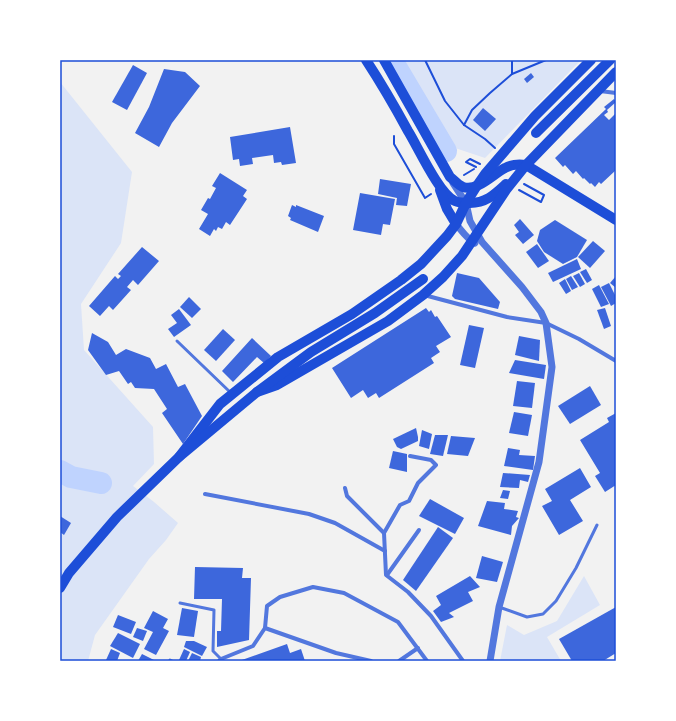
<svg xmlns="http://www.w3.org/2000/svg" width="676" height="721" font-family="Poppins,sans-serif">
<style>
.green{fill:#dbe4f7}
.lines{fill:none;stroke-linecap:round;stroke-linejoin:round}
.river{stroke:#bfd3fe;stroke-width:22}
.building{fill:#3d67dc}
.path{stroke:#1d4ed8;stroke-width:2}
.service{stroke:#5277de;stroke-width:3}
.minor{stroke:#5277de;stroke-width:4}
.tertiary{stroke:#5277de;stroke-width:7}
.primary{stroke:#1d4ed8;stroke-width:10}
.neatline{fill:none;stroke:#1d4ed8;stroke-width:1.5}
</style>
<rect width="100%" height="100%" fill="#f2f2f2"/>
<!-- green -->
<g class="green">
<polygon points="396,60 581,60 485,158 452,147"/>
<polygon points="60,82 132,172 121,243 81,304 84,350 153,427 154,464 133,486 154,502 178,523 166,540 149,559 95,635 88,661 60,661"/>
<polygon points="584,576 600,605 547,637 561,661 500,661 507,625 524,635 557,621"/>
</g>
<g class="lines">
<!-- river -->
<g class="river">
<polyline points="392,60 446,151"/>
<polyline points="60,471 71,477 101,483"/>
</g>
</g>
<!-- building -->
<g class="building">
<polygon points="133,65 147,73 127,110 112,102"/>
<polygon points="164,69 185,72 200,86 172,123 159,147 135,133 149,107"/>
<polygon points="531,73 534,77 527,83 524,79"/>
<polygon points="614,99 616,102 607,110 608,112 604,115 609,120 615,114 616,115 616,170 601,184 599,182 595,187 591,183 590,184 584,178 583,179 576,171 573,174 565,165 563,167 555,158 606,109 604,107"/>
<polygon points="483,108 496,119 485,131 473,120"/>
<polygon points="290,127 296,163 282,165 281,162 274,163 273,155 252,158 253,164 240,166 239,159 233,160 230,137"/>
<polygon points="220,173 247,190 243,196 247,199 230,225 226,222 222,229 218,227 216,231 214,229 210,236 199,229 208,214 201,210 208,198 210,199 216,188 212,186"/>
<polygon points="380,179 411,184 407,206 396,205 397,198 378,194"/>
<polygon points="360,193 395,199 390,225 383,224 381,235 353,230"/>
<polygon points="292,205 296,207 296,205 324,216 318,232 290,220 291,218 288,216"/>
<polygon points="520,219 534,235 523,244 515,235 519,232 514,225"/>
<polygon points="555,220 587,240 577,257 563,264 544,252 537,241 540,230"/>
<polygon points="593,241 605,251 590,268 578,257"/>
<polygon points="537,244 549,261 538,268 526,252"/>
<polygon points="142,247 159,261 138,285 133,280 127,287 131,290 113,310 109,306 100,316 89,306 115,276 118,279 121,276 118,274"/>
<polygon points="577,259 581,269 553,282 548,273"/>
<polygon points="586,269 592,280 587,283 580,272"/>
<polygon points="457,273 479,278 500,302 498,309 455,299 452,296"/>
<polygon points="579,273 585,284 580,287 573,276"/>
<polygon points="571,276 578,287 572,290 566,279"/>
<polygon points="616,276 616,288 610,283"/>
<polygon points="565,279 571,291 566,294 559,283"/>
<polygon points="609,283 616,297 616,303 611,306 601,287"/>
<polygon points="599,285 609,304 601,307 592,289"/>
<polygon points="189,297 201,309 192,318 180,307"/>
<polygon points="426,308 429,312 431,310 435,317 437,316 451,337 436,346 440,352 431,358 434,363 379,398 376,393 368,398 363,390 351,398 332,368"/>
<polygon points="605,308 611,326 604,329 597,310"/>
<polygon points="179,309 191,325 174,337 168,329 177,323 171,315"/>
<polygon points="469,325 484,328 475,368 460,365"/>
<polygon points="223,329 235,340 216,361 204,350"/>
<polygon points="92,333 108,342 116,355 126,349 150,358 156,369 166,364 178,387 185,384 202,416 183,444 162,413 167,409 154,389 135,388 131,382 128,384 119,371 106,375 88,350"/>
<polygon points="519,336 540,340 539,361 515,355"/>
<polygon points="252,338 271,356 264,363 257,357 233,382 222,371"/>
<polygon points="515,360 546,365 544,379 509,373"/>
<polygon points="517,381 535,383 532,408 513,406"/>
<polygon points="590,386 601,405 570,424 558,406"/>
<polygon points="514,412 532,415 528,436 509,433"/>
<polygon points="616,413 616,485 605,492 595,476 600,473 580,440 609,422 607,418"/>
<polygon points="416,428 418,437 418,441 401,449 397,447 393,439"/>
<polygon points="422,430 432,434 429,449 419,446"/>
<polygon points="435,435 448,435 443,456 430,454"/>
<polygon points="451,436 475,438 468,456 447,454"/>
<polygon points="508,448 520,450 519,455 535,456 533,470 504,466"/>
<polygon points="393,451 407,454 407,472 389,468"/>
<polygon points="580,468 591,487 570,500 583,521 559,535 542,506 552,501 545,489"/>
<polygon points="503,473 530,475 528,482 520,480 519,488 500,487"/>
<polygon points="503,490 510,491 508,499 500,498"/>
<polygon points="430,499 464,518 455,534 419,516"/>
<polygon points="487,501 505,503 504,509 518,511 516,517 519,518 512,526 511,535 478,526"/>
<polygon points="60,516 71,523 64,535 60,532"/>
<polygon points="438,527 453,538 416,591 403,580"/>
<polygon points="482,556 503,562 497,582 476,578"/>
<polygon points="195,567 243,568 242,578 251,578 249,640 217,647 217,631 221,631 222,599 194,599"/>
<polygon points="470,576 480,587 468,592 473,601 449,613 454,617 441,622 433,611 441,605 436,596"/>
<polygon points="616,607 616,653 603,661 572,661 559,639"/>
<polygon points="182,608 198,611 194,637 177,635"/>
<polygon points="153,611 168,619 163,628 169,631 156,655 144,649 153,632 144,628"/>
<polygon points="118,615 136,622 131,634 113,627"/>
<polygon points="137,628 147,631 143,641 133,637"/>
<polygon points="118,633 140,644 133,658 110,646"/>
<polygon points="186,641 194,641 207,647 202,656 184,647"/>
<polygon points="287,644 290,653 301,649 305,661 239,661"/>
<polygon points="111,649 120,653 117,661 106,660"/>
<polygon points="184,649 190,652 186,661 181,661 179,660"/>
<polygon points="192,653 201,657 200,661 188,661"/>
<polygon points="142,654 156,661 138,661"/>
</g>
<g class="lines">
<!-- path -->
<g class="path">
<polyline points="425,60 445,101 464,125 485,139 495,148"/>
<polyline points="512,74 512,60"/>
<polyline points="464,125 472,110 490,93 512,74 546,60"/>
<polyline points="394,136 394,144 425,198 431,194"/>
<polyline points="476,167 466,162 470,159 480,164"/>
<polyline points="464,175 474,169"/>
<polyline points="519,190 541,202 544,195 524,184"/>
</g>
<!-- service -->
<g class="service">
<polyline points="177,341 231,393"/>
<polyline points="180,603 214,610 213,651 221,659"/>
<polyline points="499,607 527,617 543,614 556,601 576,568 597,525"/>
<polyline points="170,660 172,661"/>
</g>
<!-- minor -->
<g class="minor">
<polyline points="600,91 616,93"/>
<polyline points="424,295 507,317 546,323 579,339 616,361"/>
<polyline points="345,488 347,496 384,533 386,575 408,592 431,616 463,661"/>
<polyline points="205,494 309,514 335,523 385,551"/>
<polyline points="384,533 400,505 409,501 418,483 436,465 431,460 410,456"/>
<polyline points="387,575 419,530"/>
<polyline points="265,628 336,653 371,661"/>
<polyline points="219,661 221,659 253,646 265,628 267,606 280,597 313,587 344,593 398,622 427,661"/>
<polyline points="399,661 418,648"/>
</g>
<!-- tertiary -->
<g class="tertiary">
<polyline points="453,183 466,203 470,221 482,242 522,287 541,312 546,323 552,367 539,462 499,607 490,661"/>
<path d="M 456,224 C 462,231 467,239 475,243"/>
</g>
<!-- primary -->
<g class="primary">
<path d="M 366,60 C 381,83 395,107 408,131 C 418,147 439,194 455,201 C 459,203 465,203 470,203 C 486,203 494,195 506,184"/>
<path d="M 384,60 L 450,177 C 454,180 458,185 463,187 C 477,192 493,174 505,168 C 512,164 518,164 526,165 L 616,220"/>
<polyline points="536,133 610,60"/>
<polyline points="440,190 447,209 456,224"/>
<polyline points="257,392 277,385 388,321 423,295 443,277 462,256 506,190 526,165 616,72"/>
<polyline points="179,457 220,404 278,357 352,314 401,280 421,264 447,236 456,224 466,203 476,187 485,174 535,116 591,60"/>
<polyline points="60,588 69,573 117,517 179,457 257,392 311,352 375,313 423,279"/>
</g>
</g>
<!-- border -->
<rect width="676" height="721" fill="none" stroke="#ffffff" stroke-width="122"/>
<rect x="61" y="61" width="554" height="599" class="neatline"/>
</svg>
